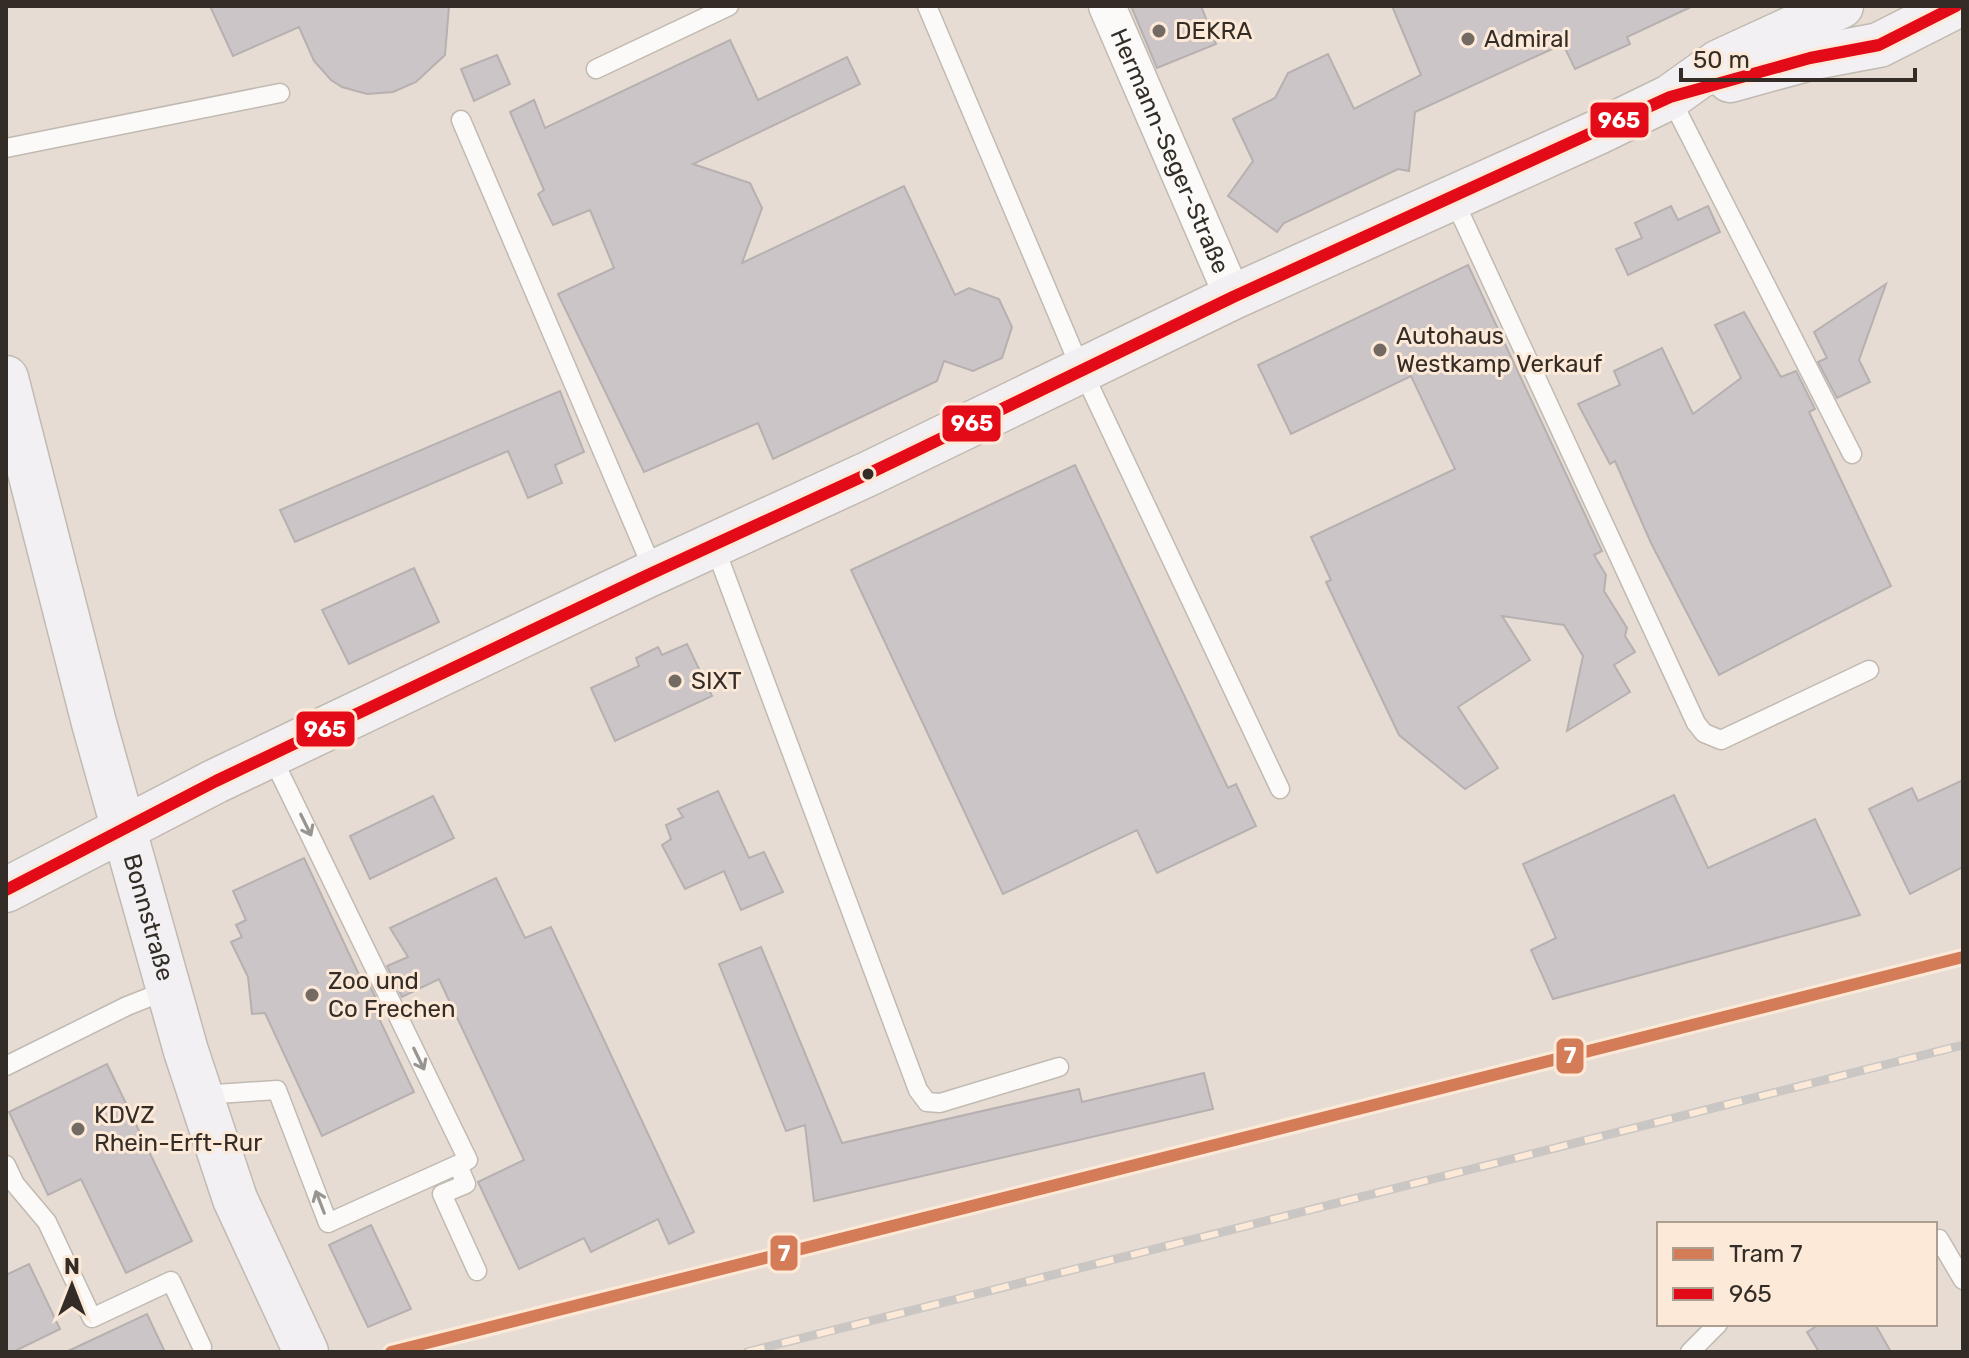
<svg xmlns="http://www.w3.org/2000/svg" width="1969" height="1358" font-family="Rubik,sans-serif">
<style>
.building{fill:#cbc5c7;stroke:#b6b0b0;stroke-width:2}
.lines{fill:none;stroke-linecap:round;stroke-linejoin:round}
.service-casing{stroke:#c1bab2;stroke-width:21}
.minor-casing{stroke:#c1bab2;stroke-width:39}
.secondary-casing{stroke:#c1bab2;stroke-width:47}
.service{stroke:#fbfaf8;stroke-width:18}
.minor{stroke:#fbfaf8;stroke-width:36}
.secondary{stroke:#f2f0f2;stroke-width:44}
.rail-casing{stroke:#c9c6c4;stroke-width:9}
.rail{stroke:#fce9d8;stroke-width:6;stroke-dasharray:18;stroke-linecap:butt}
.bus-1-casing{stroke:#fce9d8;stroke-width:18}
.bus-1{stroke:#e30b18;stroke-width:12}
.tram-1-casing{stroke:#fce9d8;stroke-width:18}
.tram-1{stroke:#d47c57;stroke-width:12}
.oneway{stroke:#989490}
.poi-dot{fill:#726a63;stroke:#fce9d8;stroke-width:3}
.bus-dot{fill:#342d27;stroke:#fce9d8;stroke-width:3}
.labels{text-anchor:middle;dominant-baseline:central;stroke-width:6;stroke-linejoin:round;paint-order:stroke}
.poi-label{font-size:24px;fill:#342d27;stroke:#fce9d8;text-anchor:start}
.street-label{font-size:24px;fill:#342d27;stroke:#fce9d8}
.line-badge{stroke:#fce9d8;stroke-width:3}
.badge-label{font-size:22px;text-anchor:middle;font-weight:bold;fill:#fff}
</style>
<rect width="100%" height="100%" fill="#e6dcd3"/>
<!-- building -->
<g class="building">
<polygon points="210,6 449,6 445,55 416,82 393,92 367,94 342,87 331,80 314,61 299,27 233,56"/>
<polygon points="1131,6 1201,6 1216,44 1157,68"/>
<polygon points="1392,6 1693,6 1627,37 1630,44 1575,69 1563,44 1415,112 1409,171 1398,169 1284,223 1277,232 1228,196 1253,161 1233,119 1275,98 1288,73 1328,54 1354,109 1421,75"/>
<polygon points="730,40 758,100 847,57 860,84 693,164 750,183 762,208 742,263 904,186 955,295 969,288 999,299 1012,327 1002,358 973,371 944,361 937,381 773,459 758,423 644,472 558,294 614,268 590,210 553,225 538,194 544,190 510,112 534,100 545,128"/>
<polygon points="497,55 510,84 474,101 461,69"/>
<polygon points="1671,206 1678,220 1708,206 1720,232 1628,275 1616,249 1642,238 1635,223"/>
<polygon points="1468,265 1602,551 1594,555 1606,575 1604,591 1627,628 1625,636 1635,652 1614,665 1630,692 1567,731 1583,656 1564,625 1502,616 1530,660 1458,707 1498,768 1465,789 1399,735 1326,582 1331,580 1311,537 1455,469 1411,376 1291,434 1258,365"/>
<polygon points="1886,284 1859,360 1870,382 1837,398 1818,362 1827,358 1814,332"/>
<polygon points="1744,312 1781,377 1796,371 1815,409 1809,412 1891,586 1719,675 1651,543 1615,461 1610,464 1578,404 1620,385 1614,371 1662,348 1693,414 1741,378 1715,325"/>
<polygon points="560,391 584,452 555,465 562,483 528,498 508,451 295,542 280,510"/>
<polygon points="1075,465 1228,788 1236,784 1256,826 1157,873 1137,830 1003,894 851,570"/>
<polygon points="414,568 439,622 349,664 322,610"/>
<polygon points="687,644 712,696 615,741 591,688 639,666 636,658 658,647 662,655"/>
<polygon points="1963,780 1963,867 1910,894 1869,809 1912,788 1918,801"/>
<polygon points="718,791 749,858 764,852 783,892 741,910 724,871 685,889 662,845 671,839 666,825 683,817 678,809"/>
<polygon points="1674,795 1708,868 1815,819 1860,915 1553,999 1531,950 1556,938 1523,864"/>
<polygon points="433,796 454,838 370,879 350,836"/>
<polygon points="304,858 361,979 366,977 380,1007 375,1010 414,1092 322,1136 265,1013 252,1014 248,977 231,942 242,937 236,925 246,920 233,891"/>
<polygon points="496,878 525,938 551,927 694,1232 669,1244 658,1219 591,1252 584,1238 519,1269 478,1182 524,1160 439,979 402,997 387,966 408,957 390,928"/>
<polygon points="761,947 842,1143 1079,1089 1082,1102 1204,1073 1213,1109 814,1201 805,1125 786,1131 719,964"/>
<polygon points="107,1064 192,1241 126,1273 81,1179 48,1195 9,1112"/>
<polygon points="371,1225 411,1309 368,1327 329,1245"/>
<polygon points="29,1264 60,1329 13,1352 6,1352 6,1275"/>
<polygon points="147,1314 165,1352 66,1352"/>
<polygon points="1820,1324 1875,1324 1891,1352 1819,1352 1807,1332"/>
</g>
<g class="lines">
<defs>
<g id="service">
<polyline points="927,6 1074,353 1280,789"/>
<polyline points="596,69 729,6"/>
<polyline points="1670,97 1852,454"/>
<polyline points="461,120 654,572"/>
<polyline points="6,148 280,93"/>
<polyline points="1453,198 1696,723 1704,733 1721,740 1869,670"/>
<polyline points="714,545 918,1090 927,1102 940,1103 1059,1067"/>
<polyline points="6,1066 127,1006 170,989"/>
<polyline points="201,1095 277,1090 328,1223 468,1160 271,755"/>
<polyline points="6,1165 15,1184 47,1222 92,1318 171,1281 202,1347"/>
<polyline points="458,1165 466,1184 442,1194 477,1271"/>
<polyline points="1935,1240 1939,1239 1963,1280"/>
<polyline points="1690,1352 1718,1324"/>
</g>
<g id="minor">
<path id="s1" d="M 1107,6 L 1233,297"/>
</g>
<g id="secondary">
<polyline points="1730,80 1810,58 1879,45 1956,6"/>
<path id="s2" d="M 6,378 L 94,723 L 186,1051 L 235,1199 L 306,1352"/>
<polyline points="6,890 216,781 648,575 870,473 1233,297 1596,133 1670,97 1719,62 1841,6"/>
</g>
</defs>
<!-- service casing -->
<use href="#service" class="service-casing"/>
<!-- minor casing -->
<use href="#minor" class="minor-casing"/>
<!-- secondary casing -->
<use href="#secondary" class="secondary-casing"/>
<!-- service -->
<use href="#service" class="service"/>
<!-- minor -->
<use href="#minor" class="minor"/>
<!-- secondary -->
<use href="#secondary" class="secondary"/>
<defs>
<polyline id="rail" points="747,1352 1963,1045"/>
</defs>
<!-- rail casing -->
<use href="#rail" class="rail-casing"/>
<!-- rail -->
<use href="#rail" class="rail"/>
<defs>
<polyline id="bus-1" points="6,890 216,781 648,575 870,473 1233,297 1670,97 1810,58 1879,45 1956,6"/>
</defs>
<!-- bus-1 casing -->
<use href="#bus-1" class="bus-1-casing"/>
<!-- bus-1 -->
<use href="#bus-1" class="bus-1"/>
<defs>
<polyline id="tram-1" points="391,1352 1963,957"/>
</defs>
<!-- tram-1 casing -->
<use href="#tram-1" class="tram-1-casing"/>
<!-- tram-1 -->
<use href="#tram-1" class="tram-1"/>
</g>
<!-- one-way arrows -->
<defs><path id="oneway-shaft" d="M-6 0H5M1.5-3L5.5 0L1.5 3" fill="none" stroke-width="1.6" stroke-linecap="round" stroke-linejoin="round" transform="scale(2)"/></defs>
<g class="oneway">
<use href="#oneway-shaft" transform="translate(306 825) rotate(64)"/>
<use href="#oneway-shaft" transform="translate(419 1059) rotate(64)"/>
<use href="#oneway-shaft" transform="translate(320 1202) rotate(-111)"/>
</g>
<!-- markers -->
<g class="poi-dot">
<circle cx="1159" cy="31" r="8"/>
<circle cx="1468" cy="39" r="8"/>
<circle cx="1380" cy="350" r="8"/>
<circle cx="675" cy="681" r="8"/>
<circle cx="312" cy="995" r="8"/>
<circle cx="78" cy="1129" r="8"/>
</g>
<circle class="bus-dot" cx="868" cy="474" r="7"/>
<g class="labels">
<!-- poi labels -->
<g class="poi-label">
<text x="1175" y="31">DEKRA</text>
<text x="1484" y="39">Admiral</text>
<text x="1396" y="336">Autohaus<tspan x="1396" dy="28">Westkamp Verkauf</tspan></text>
<text x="691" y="681">SIXT</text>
<text x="328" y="981">Zoo und<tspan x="328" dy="28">Co Frechen</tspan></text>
<text x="94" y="1115">KDVZ<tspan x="94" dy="28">Rhein-Erft-Rur</tspan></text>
</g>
<!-- street labels -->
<g class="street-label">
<text stroke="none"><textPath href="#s1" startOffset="158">Hermann-Seger-Straße</textPath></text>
<text stroke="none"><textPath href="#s2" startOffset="558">Bonnstraße</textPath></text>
</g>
</g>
<g class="line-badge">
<rect x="1589" y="101" width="61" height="38" rx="8" fill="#e30b18"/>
<rect x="941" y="404" width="61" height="39" rx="8" fill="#e30b18"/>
<rect x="295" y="710" width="61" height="38" rx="8" fill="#e30b18"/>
<rect x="1555" y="1037" width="30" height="38" rx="8" fill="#d47c57"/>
<rect x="769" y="1234" width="30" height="38" rx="8" fill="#d47c57"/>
</g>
<g class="badge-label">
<text x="1619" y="128">965</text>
<text x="972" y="431">965</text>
<text x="325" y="737">965</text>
<text x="1570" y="1063">7</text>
<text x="784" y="1261">7</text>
</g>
<!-- border -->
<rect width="1969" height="1358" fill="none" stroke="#342d27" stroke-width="16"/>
<!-- legend -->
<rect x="1657" y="1222" width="280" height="104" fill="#fce9d8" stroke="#ac9e91" stroke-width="2"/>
<rect x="1673" y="1248" width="40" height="12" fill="#d47c57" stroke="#ac9e91" stroke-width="2"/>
<text x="1729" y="1262" font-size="24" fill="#342d27">Tram 7</text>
<rect x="1673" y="1288" width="40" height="12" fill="#e30b18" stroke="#ac9e91" stroke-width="2"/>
<text x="1729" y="1302" font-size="24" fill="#342d27">965</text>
<!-- north arrow -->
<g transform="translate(72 1286)" stroke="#fce9d8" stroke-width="6" paint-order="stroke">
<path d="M0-6L14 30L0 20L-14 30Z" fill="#342d27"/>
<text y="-12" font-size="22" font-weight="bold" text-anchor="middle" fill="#342d27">N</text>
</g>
<!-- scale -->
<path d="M1681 68v12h234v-12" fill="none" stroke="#342d27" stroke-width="4"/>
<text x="1693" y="68" font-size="24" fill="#342d27" stroke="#fce9d8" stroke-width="6" paint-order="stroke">50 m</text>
</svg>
